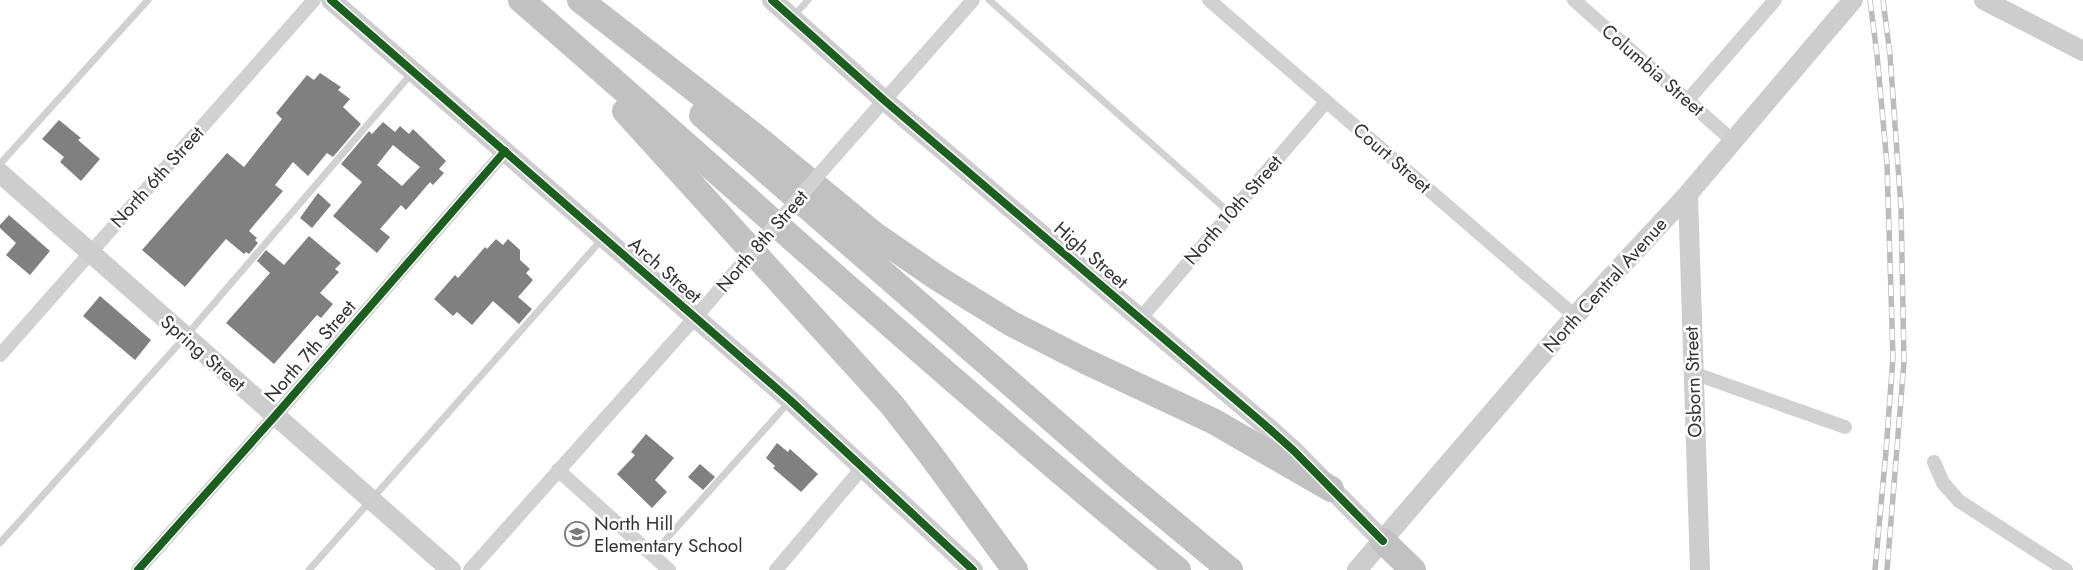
<svg xmlns="http://www.w3.org/2000/svg" width="2083" height="570" font-family="Jost,sans-serif">
<style>
.building{fill:#808080;fill-rule:evenodd}
.lines{fill:none;stroke-linecap:round;stroke-linejoin:round}
.lane{stroke:#d1d1d1;stroke-width:7}
.street{stroke:#d1d1d1;stroke-width:14}
.secondary{stroke:#cdcdcd;stroke-width:20}
.highway{stroke:#c1c1c1;stroke-width:26}
.rail-casing{stroke:#bbb;stroke-width:5.5}
.rail{stroke:#fff;stroke-width:4;stroke-dasharray:11;stroke-linecap:butt}
.street-bridge{stroke:#d1d1d1;stroke-width:14}
.cycleway-casing{stroke:#fff;stroke-width:11}
.cycleway{stroke:#1b5e20;stroke-width:8}
.labels{text-anchor:middle;dominant-baseline:central;stroke-width:5;stroke-linejoin:round;paint-order:stroke}
.street-label{font-size:19px;fill:#323232;stroke:#fff}
.poi-label{font-size:19px;fill:#323232;stroke:#fff;text-anchor:start}
</style>
<rect width="100%" height="100%" fill="#fff"/>
<!-- building -->
<g class="building">
<polygon points="320,73 341,87 338,90 350,99 343,107 361,124 333,157 327,153 308,176 293,162 275,185 283,191 249,231 257,238 255,240 258,243 249,254 246,252 244,254 226,239 185,287 142,250 227,153 244,167 282,119 276,113 307,75 314,80"/>
<polygon points="59,120 81,138 78,140 100,159 81,181 60,162 64,157 42,139"/>
<path d="M 383,122 L 395,132 L 400,126 L 409,134 L 413,129 L 446,161 L 439,169 L 444,173 L 433,185 L 430,182 L 406,210 L 401,205 L 380,229 L 390,237 L 377,253 L 333,216 L 362,182 L 341,164 L 369,131 L 372,134 ZM 393,145 L 420,167 L 402,186 L 377,165 Z"/>
<polygon points="318,193 331,205 312,228 300,218"/>
<polygon points="9,215 50,251 30,275 6,255 16,243 0,228 0,225"/>
<polygon points="309,236 341,263 335,269 339,272 320,293 333,304 321,318 317,315 274,364 226,323 270,273 257,261 266,250 284,265"/>
<polygon points="496,239 503,245 508,239 520,250 520,260 530,269 526,273 533,280 518,297 532,309 519,324 493,301 472,325 457,312 453,316 434,299 455,275 458,278 485,247 487,249"/>
<polygon points="100,296 151,340 135,360 83,316"/>
<polygon points="646,434 674,458 655,480 667,492 652,508 617,474 635,455 631,452"/>
<polygon points="777,443 788,452 790,449 818,474 801,492 773,468 775,466 766,458"/>
<polygon points="700,464 715,477 703,490 688,477"/>
</g>
<g class="lines">
<!-- lane -->
<g class="lane">
<polyline points="989,0 1230,213"/>
<polyline points="792,18 808,0"/>
<polyline points="0,164 148,0"/>
<polyline points="0,543 185,337 412,73"/>
<polyline points="652,555 790,401"/>
<polyline points="309,570 603,238"/>
</g>
<!-- street -->
<g class="street">
<polyline points="1209,0 1575,316"/>
<polyline points="1574,0 1733,141"/>
<polyline points="1687,101 1775,0"/>
<polyline points="835,156 973,0"/>
<polyline points="1140,319 1326,102"/>
<polyline points="0,355 314,0"/>
<polyline points="1693,373 1845,427"/>
<polyline points="1934,462 1943,483 1959,501 2066,570"/>
<polyline points="558,470 669,570"/>
<polyline points="138,570 275,416 505,151"/>
<polyline points="470,570 708,303"/>
<polyline points="776,570 862,468"/>
</g>
<!-- secondary -->
<g class="secondary">
<polyline points="331,0 790,400 973,570"/>
<polyline points="772,0 885,101 1265,425 1294,451 1383,541"/>
<polyline points="1984,0 2083,51"/>
<polyline points="0,173 451,570"/>
<polyline points="1688,194 1700,570"/>
<polyline points="1357,570 1575,316 1688,194 1853,0"/>
</g>
<!-- highway -->
<g class="highway">
<path d="M 521,0 C 740,190 954,386 1178,570"/>
<polyline points="580,0 761,141 875,235 939,279 1012,324 1085,361 1213,421 1331,489"/>
<polyline points="625,111 892,405 930,454 1015,570"/>
<polyline points="702,115 1119,478 1230,570"/>
<polyline points="1383,541 1413,570"/>
</g>
<defs>
<g id="rail">
<polyline points="1870,0 1877,55 1887,164 1893,357 1886,451 1875,570"/>
<polyline points="1883,0 1890,55 1901,208 1904,362 1887,570"/>
</g>
</defs>
<!-- rail casing -->
<use href="#rail" class="rail-casing"/>
<!-- rail -->
<use href="#rail" class="rail"/>
<!-- street-bridge -->
<polyline class="street-bridge" points="708,303 835,156"/>
<defs>
<g id="cycleway">
<polyline points="331,0 790,400 973,570"/>
<polyline points="772,0 885,101 1265,425 1294,451 1383,541"/>
<polyline points="138,570 275,416 505,151"/>
</g>
</defs>
<!-- cycleway casing -->
<use href="#cycleway" class="cycleway-casing"/>
<!-- cycleway -->
<use href="#cycleway" class="cycleway"/>
</g>
<!-- icons -->
<defs>
<symbol id="school-ring" viewBox="-11 -11 22 22"><circle r="9.5" fill="#fff" stroke="#7a7a7a" stroke-width="1.5"/><path d="M0-5L7-2L0 1L-7-2ZM-4 1L0 2.5L4 1V4Q0 6-4 4Z" fill="#7a7a7a"/></symbol>
</defs>
<g fill-rule="evenodd">
<use href="#school-ring" x="563" y="520" width="28" height="28"/>
</g>
<g class="labels">
<!-- street labels -->
<g class="street-label">
<text transform="translate(1653 70) rotate(41)">Columbia Street</text>
<text transform="translate(1392 158) rotate(41)">Court Street</text>
<text transform="translate(157 177) rotate(-48)">North 6th Street</text>
<text transform="translate(1233 210) rotate(-49)">North 10th Street</text>
<text transform="translate(762 241) rotate(-49)">North 8th Street</text>
<text transform="translate(1091 255) rotate(41)">High Street</text>
<text transform="translate(665 270) rotate(41)">Arch Street</text>
<text transform="translate(1605 285) rotate(-48)">North Central Avenue</text>
<text transform="translate(310 351) rotate(-49)">North 7th Street</text>
<text transform="translate(203 353) rotate(41)">Spring Street</text>
<text transform="translate(1693 382) rotate(-92)">Osborn Street</text>
</g>
<!-- poi labels -->
<g class="poi-label">
<text x="594" y="523">North Hill<tspan x="594" dy="22">Elementary School</tspan></text>
</g>
</g>
</svg>
